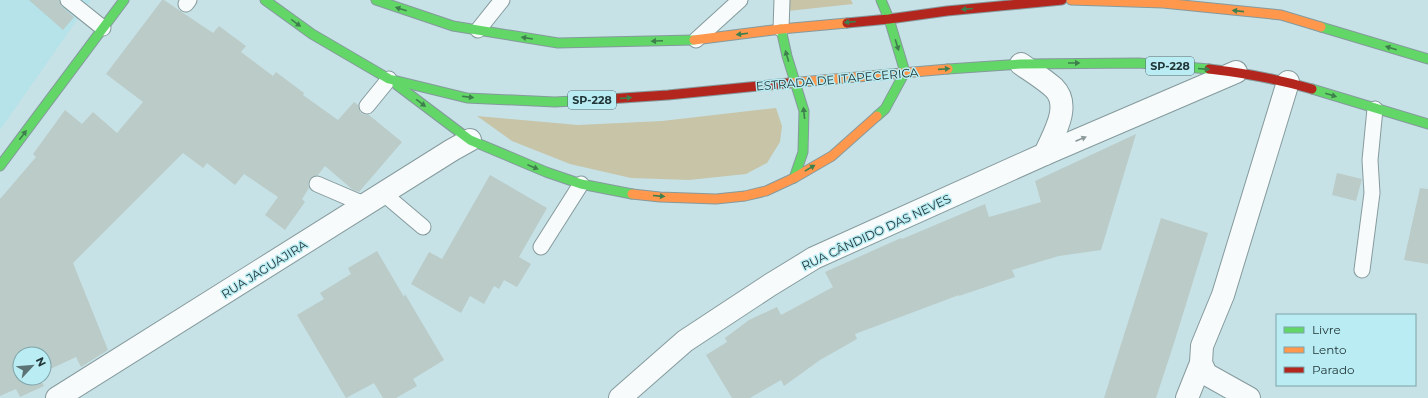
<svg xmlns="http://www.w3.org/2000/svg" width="1428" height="398" font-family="Montserrat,sans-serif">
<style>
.built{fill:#b5e3e9}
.green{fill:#c7c4a8}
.building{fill:#bacbc8}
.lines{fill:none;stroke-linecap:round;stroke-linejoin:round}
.lane-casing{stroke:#859a9d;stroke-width:17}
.street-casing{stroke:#859a9d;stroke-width:24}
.fast-casing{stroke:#859a9d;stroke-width:11}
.slow-casing{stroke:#859a9d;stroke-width:11}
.jam-casing{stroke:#859a9d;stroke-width:11}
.lane{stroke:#f7fbfb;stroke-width:15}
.street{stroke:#f7fbfb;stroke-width:22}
.fast{stroke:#63d668;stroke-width:9}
.slow{stroke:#ff974d;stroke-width:9}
.jam{stroke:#b3261e;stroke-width:9}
.oneway{fill:#3f7f4e}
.oneway2{fill:#8c999a}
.labels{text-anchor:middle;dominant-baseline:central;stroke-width:3;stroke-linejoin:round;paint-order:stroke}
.shield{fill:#baedf3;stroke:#506e71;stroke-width:1}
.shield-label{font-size:11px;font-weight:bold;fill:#223739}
.street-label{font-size:12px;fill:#223739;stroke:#baedf3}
</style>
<rect width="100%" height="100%" fill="#c7e2e6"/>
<!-- built -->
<polygon class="built" points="0,0 91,0 0,130"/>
<!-- green -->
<g class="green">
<polygon points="788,0 851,0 853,4 788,11"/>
<polygon points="776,108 782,126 780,142 767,163 746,174 689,180 631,178 570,164 512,141 477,116 578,125 662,121"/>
</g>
<!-- building -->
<g class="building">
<polygon points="29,0 59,0 62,7 74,17 63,30"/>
<polygon points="162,0 164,0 213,33 219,26 246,46 241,52 273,76 276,72 304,93 303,95 338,120 354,102 358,105 361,113 365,115 369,115 402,142 359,192 353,190 325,166 318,175 312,177 309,180 308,185 309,188 302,199 305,202 285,230 265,215 278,197 244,174 235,185 207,163 203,168 183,153 73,263 108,350 81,367 76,357 44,372 44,354 20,354 20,378 40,378 44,386 20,397 16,389 0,396 0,199 36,157 33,154 65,110 82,124 93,112 117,133 143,102 106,74"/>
<polygon points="1136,134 1101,250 1059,256 1012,270 1015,277 959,296 959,295 855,334 857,339 820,360 784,386 781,380 750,398 732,398 706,355 727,342 725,338 749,320 777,307 781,315 833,287 825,272 901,238 902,239 985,204 989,217 1041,202 1035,181"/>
<polygon points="1337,173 1362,179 1356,201 1332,195"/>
<polygon points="490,175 547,208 519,257 531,264 517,287 504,280 499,289 494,286 484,304 470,296 461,313 411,284 429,252 442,259"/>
<polygon points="1420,188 1428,189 1428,264 1404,260"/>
<polygon points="1161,218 1208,233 1174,343 1156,398 1104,398"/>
<polygon points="377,251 404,297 405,294 444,360 413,379 417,386 396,398 383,398 374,383 346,398 297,315 324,299 320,293 351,274 348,268"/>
</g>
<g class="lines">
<defs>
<g id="lane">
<polyline points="68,0 103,28"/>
<polyline points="186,4 189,0"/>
<polyline points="781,29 782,0"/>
<polyline points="478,30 502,0"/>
<polyline points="696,40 740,0"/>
<polyline points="367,106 389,79"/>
<polyline points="317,184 366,205"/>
<polyline points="384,194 423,227"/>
<polyline points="541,247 581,184"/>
<polyline points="1362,270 1372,193 1370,160 1375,109"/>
</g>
<g id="street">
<path d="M 1021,64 C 1031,71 1044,79 1054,88 C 1072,106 1053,135 1045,154"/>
<polyline points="57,398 452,150 470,140"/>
<polyline points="620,398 685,341 770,285 814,258 1045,154 1236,72"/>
<polyline points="1187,398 1201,363"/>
<polyline points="1249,398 1206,374 1201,363 1202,346 1223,295 1288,82"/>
</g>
<g id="fast">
<polyline points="265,0 312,34 389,79 467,98 555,102 608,99"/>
<polyline points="376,0 453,26 558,43 694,40"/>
<polyline points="1321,27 1428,59"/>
<polyline points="781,29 787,56 804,111 803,152 794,178"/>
<polyline points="948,69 1021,64 1139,63 1209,69"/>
<polyline points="397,85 470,140 546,172 581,184 632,194"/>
<polyline points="1312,89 1428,124"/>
<polyline points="877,116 885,109 905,72 889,19 881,0"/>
<polyline points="0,166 124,0"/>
</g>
<g id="slow">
<polyline points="1071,0 1163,3 1281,15 1321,27"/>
<polyline points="694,40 781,29 847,23"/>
<polyline points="789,83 948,69"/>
<polyline points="632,194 660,197 716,199 745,196 766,191 794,178 832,156 877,116"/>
</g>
<g id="jam">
<polyline points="847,23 889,19 947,11 1062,0"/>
<path d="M 1209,69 C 1244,73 1278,79 1312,89"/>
<polyline points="608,99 668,95 789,83"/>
</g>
</defs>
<!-- lane casing -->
<use href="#lane" class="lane-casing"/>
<!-- street casing -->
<use href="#street" class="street-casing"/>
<!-- fast casing -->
<use href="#fast" class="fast-casing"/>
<!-- slow casing -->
<use href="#slow" class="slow-casing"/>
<!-- jam casing -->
<use href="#jam" class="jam-casing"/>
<!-- lane -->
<use href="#lane" class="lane"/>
<!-- street -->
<use href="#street" class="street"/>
<!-- fast -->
<use href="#fast" class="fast"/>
<!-- slow -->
<use href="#slow" class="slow"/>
<!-- jam -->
<use href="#jam" class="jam"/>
</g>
<!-- one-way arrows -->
<defs><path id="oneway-solid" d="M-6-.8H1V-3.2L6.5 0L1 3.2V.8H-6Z"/></defs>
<g class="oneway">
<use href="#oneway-solid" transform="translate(401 9) rotate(-162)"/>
<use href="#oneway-solid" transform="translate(967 9) rotate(175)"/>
<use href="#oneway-solid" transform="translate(1238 11) rotate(-174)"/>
<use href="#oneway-solid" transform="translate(850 22) rotate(175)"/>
<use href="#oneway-solid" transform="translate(296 23) rotate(36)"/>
<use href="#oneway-solid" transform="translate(742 34) rotate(173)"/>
<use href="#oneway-solid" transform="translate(527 38) rotate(-171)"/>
<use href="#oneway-solid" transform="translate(657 41) rotate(178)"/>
<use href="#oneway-solid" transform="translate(897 45) rotate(73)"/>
<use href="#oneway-solid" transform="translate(1391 48) rotate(-163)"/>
<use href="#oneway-solid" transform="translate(787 56) rotate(-106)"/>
<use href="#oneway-solid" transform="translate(1074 63)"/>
<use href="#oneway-solid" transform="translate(944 69) rotate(-4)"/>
<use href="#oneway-solid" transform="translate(1204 69) rotate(5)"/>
<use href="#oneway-solid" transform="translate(1331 95) rotate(17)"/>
<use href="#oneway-solid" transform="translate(468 97) rotate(7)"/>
<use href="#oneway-solid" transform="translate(626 98) rotate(-4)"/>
<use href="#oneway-solid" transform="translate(421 103) rotate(37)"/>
<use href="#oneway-solid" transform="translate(804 113) rotate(-96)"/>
<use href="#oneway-solid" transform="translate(23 135) rotate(-53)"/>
<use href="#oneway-solid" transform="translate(533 167) rotate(23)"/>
<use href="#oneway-solid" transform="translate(810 168) rotate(-31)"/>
<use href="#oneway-solid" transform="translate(659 196) rotate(5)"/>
</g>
<use class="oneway2" href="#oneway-solid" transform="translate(1081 139) rotate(-23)"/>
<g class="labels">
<!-- shield labels -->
<g class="shield">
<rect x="1146" y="57" width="48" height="18" rx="3"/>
<rect x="568" y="91" width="48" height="18" rx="3"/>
</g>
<g class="shield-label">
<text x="1170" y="66">SP-228</text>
<text x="592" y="100">SP-228</text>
</g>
<!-- street labels -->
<g class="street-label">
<text transform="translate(837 79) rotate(-5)">ESTRADA DE ITAPECERICA</text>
<text transform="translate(876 232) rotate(-25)">RUA CÂNDIDO DAS NEVES</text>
<text transform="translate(264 269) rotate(-32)">RUA JAGUAJIRA</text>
</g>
</g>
<!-- legend -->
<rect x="1276" y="314" width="140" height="72" fill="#baedf3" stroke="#7da4a9"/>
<rect x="1284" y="327" width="20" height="6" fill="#63d668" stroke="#7da4a9"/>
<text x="1312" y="334" font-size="12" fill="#223739">Livre</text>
<rect x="1284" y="347" width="20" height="6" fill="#ff974d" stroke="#7da4a9"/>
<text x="1312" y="354" font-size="12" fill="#223739">Lento</text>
<rect x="1284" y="367" width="20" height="6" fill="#b3261e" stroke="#7da4a9"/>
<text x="1312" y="374" font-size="12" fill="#223739">Parado</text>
<!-- north arrow -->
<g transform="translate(32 366) rotate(64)"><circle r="19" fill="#baedf3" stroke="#7da4a9"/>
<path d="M0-3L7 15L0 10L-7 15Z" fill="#5c7376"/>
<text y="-6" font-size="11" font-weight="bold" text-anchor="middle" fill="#223739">N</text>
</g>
</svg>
